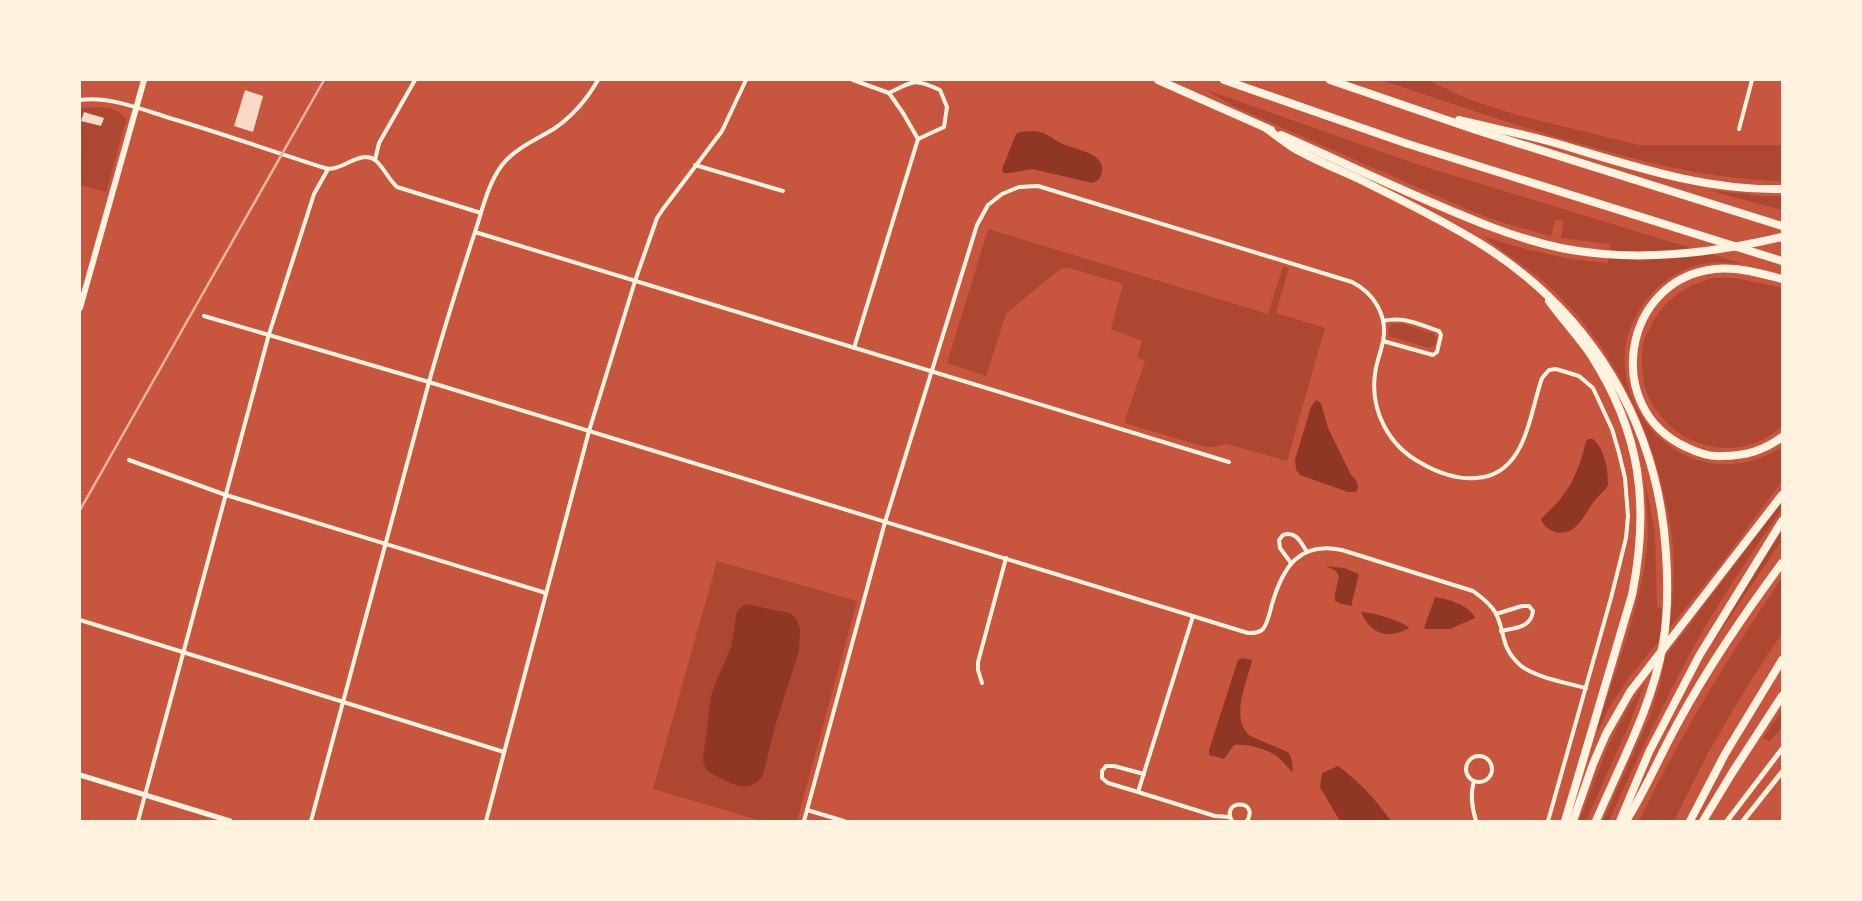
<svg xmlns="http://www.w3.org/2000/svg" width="1862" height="901" font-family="'Alegreya Sans',sans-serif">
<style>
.green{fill:#ae4732}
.water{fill:#8f3625}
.building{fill:#f7dbc8}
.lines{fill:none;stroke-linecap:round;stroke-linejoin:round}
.minor{stroke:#fff3e0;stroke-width:4}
.tertiary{stroke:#fff3e0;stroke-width:5}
.primary{stroke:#fff3e0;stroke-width:6}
.motorway{stroke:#fff3e0;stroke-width:8}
.rail{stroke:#e9b49f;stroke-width:2.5}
</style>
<rect width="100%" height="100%" fill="#c8553d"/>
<!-- green -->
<g class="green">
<path d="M 1381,80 L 1428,80 L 1468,99 L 1517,115 L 1639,145 L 1782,145 L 1782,181 C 1712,179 1655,165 1588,146 C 1518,127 1450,103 1381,80 Z"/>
<path d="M 1204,89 L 1416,164 L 1743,264 C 1732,263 1720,262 1709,263 C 1689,265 1667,277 1653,292 C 1572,379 1680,512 1782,447 L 1782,481 L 1721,564 L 1628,679 L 1609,708 L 1599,729 L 1597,729 C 1615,670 1641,608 1647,546 C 1649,525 1646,502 1645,481 L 1655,533 L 1657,608 L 1672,607 C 1673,584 1675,561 1672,538 C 1660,447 1620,352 1552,289 C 1530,269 1506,254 1482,236 L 1526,249 L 1570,259 L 1608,263 L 1610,244 L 1561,238 L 1564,221 L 1555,220 L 1551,236 L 1501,222 L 1471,211 L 1233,106 Z"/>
<path d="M 80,108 C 96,108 117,104 126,120 L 106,192 L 80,185 Z"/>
<polygon points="1708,190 1763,196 1782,196 1782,210"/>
<polygon points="988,229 1268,314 1283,266 1289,268 1276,313 1325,328 1287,461 1227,444 1216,447 1205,447 1124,423 1145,361 1137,357 1142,341 1111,329 1123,284 1066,267 1055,273 1006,314 986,376 947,363"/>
<path d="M 1714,278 L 1736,278 L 1782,288 L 1782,426 C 1726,478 1636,431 1642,356 C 1643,352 1642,346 1644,341 C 1645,336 1650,330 1652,324 C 1667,297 1685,286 1714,278 Z"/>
<polygon points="1392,324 1404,324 1434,334 1437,339 1435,345 1429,348 1389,336 1388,330"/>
<path d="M 1782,502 L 1782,509 C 1750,555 1719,601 1692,650 C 1662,706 1635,763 1609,821 L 1603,821 L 1650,716 L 1660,684 L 1665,657 Z"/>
<polygon points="1782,531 1782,540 1713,642 1744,588"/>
<polygon points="717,561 857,601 797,821 762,821 653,789"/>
<path d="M 1782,578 L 1782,633 L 1748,685 L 1708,753 L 1674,821 L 1639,821 C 1680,736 1729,655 1782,578 Z"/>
<polygon points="1645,683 1628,727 1586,821 1579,821 1608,746 1628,708"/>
<polygon points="1782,711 1782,727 1769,742 1763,738"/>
</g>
<!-- water -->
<g class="water">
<path d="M 1034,131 C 1045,132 1050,137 1059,142 C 1072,150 1104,151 1102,171 C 1101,177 1099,180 1093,183 L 1032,169 L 1010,173 L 1003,173 L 1002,169 L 1016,134 L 1020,132 Z"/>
<polygon points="1316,400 1321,403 1328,428 1350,473 1357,482 1358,488 1356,492 1348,492 1300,475 1296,470 1295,460 1311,407"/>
<path d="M 1588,439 L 1593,439 C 1605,450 1608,469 1608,485 C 1605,491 1599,495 1595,500 C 1584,514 1577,537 1555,532 C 1548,530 1543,525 1541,519 L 1558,502 L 1571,484 L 1580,463 L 1586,442 Z"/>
<polygon points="1326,566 1344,568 1359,574 1352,602 1352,606 1342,604 1335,601 1335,594 1339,576 1336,571"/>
<path d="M 1435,597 C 1447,599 1470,605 1475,618 L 1450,629 L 1426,629 L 1424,628 Z"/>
<path d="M 745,604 L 790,613 L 797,620 L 800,630 L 799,651 L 775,726 L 763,775 C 751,793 735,786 720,778 C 711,773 703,770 703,759 L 711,697 L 714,687 L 731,647 L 737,611 Z"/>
<path d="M 1361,612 C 1371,612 1403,621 1409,628 C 1388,640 1370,634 1361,612 Z"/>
<path d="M 1242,658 L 1252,660 C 1247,682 1230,717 1249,735 C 1253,738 1282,749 1289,753 L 1292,761 L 1293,772 C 1287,768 1284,762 1278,757 C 1267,749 1248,744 1234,745 L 1224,759 L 1209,755 L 1209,750 L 1238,660 Z"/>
<path d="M 1338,766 C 1359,781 1376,800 1391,821 L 1340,821 L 1320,787 L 1322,773 Z"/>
</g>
<!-- building -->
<g class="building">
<polygon points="245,90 263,96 253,132 234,126"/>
<polygon points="84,112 104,118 101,126 81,121"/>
</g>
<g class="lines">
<!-- minor -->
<g class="minor">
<polyline points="853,80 889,93 903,113 918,139 854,348"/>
<path d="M 889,93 C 914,81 913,78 940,90 L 947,107 L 944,127 L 918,139"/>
<path d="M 80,100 C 111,96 143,110 173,119 C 224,134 274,152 325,168 C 340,173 360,149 375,160 C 384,167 388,179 397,187 L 481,213"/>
<polyline points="1739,129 1752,80"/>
<polyline points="375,160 379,143 415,80"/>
<polyline points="695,165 783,191"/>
<polyline points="475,232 1229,462"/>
<path d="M 204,316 L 429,382 L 1248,633 C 1254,633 1259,633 1263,629 C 1268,623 1270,611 1272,604 C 1283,567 1299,541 1342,550 L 1473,591 C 1481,597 1490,603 1495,612 C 1506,631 1499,646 1520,665 C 1534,677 1567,683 1586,688"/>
<path d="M 1383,321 C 1404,316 1418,324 1439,331 L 1441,335 L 1437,352 L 1433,355 L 1383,341"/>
<polyline points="129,460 226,495 546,593"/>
<path d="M 1291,563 L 1280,548 L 1279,540 L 1283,535 C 1296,530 1301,543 1307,552"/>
<path d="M 1496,614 L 1522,606 L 1529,606 L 1533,611 C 1531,628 1515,628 1501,631"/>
<polyline points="1193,616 1138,792 1215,816 1230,817"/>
<polyline points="80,620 504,752"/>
<polyline points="982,683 978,670 978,662 1006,558"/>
<circle cx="1479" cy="769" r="13"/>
<path d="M 1474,781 C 1470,794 1472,808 1476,821"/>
<polyline points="1138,792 1108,783 1102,778 1102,771 1106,766 1114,766 1144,774"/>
<polyline points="807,810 844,821"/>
<polyline points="138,821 269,334 314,194 328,169"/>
<path d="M 311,821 L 429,382 C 443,332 458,284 474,235 C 482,212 487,185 502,165 C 515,148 538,139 555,128 C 574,115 587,99 598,80"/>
<polyline points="486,821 589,431 635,281 657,218 663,209 722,131 746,80"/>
<path d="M 804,821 L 885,522 L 977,225 L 988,205 L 1002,194 L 1019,187 L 1038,186 L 1352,282 C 1374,293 1388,316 1383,341 C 1381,352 1376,363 1375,374 C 1370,411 1389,446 1421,463 C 1436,472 1458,480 1476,478 C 1526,475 1529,415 1542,378 L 1549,370 L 1556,369 L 1579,376 L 1593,388 L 1612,429 L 1619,453 L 1625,478 L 1628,516 L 1626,538 L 1611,598 L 1548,821"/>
<path d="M 1232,821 C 1220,799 1260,799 1247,821"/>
</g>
<!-- tertiary -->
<g class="tertiary">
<polyline points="80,775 230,821"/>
<polyline points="1727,821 1782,749"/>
<polyline points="1743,821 1782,772"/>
</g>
<!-- primary -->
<polyline class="primary" points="80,308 144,80"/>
<!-- motorway -->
<g class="motorway">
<polyline points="1158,80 1271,130"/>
<polyline points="1224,80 1408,144 1782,261"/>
<polyline points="1330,80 1476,130 1782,226"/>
<path d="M 1459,120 C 1491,128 1524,134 1555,143 C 1630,165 1704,191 1782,189"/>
<path d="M 1266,128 C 1274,134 1283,141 1292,147 C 1312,159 1335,168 1357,178 C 1399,199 1441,219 1481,244 C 1591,313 1658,423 1666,553 C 1668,583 1668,614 1663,644 C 1652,707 1621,762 1596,821"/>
<path d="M 1281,135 C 1329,156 1377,179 1426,200 C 1470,219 1514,238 1561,248 C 1634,263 1710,254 1782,237"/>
<path d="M 1782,279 C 1760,273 1738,267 1715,269 C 1622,279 1602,409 1686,447 C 1698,453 1709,457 1722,456 C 1745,456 1763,451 1782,437"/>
<path d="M 1549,301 C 1562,319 1578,336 1591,355 C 1641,433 1650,505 1632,595 L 1565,821"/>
<polyline points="1573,821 1593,764 1606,734 1630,692 1782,495"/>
<polyline points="1620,821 1649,752 1699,656 1782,521"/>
<path d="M 1626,821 C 1646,789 1661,753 1680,719 C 1710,664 1745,613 1782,563"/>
<polyline points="1690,821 1725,754 1782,660"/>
<polyline points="1703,821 1732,773 1782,696"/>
</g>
<!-- rail -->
<polyline class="rail" points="80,510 324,80"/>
</g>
<!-- border -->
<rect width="1862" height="901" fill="none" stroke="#fff3e0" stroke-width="162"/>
</svg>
